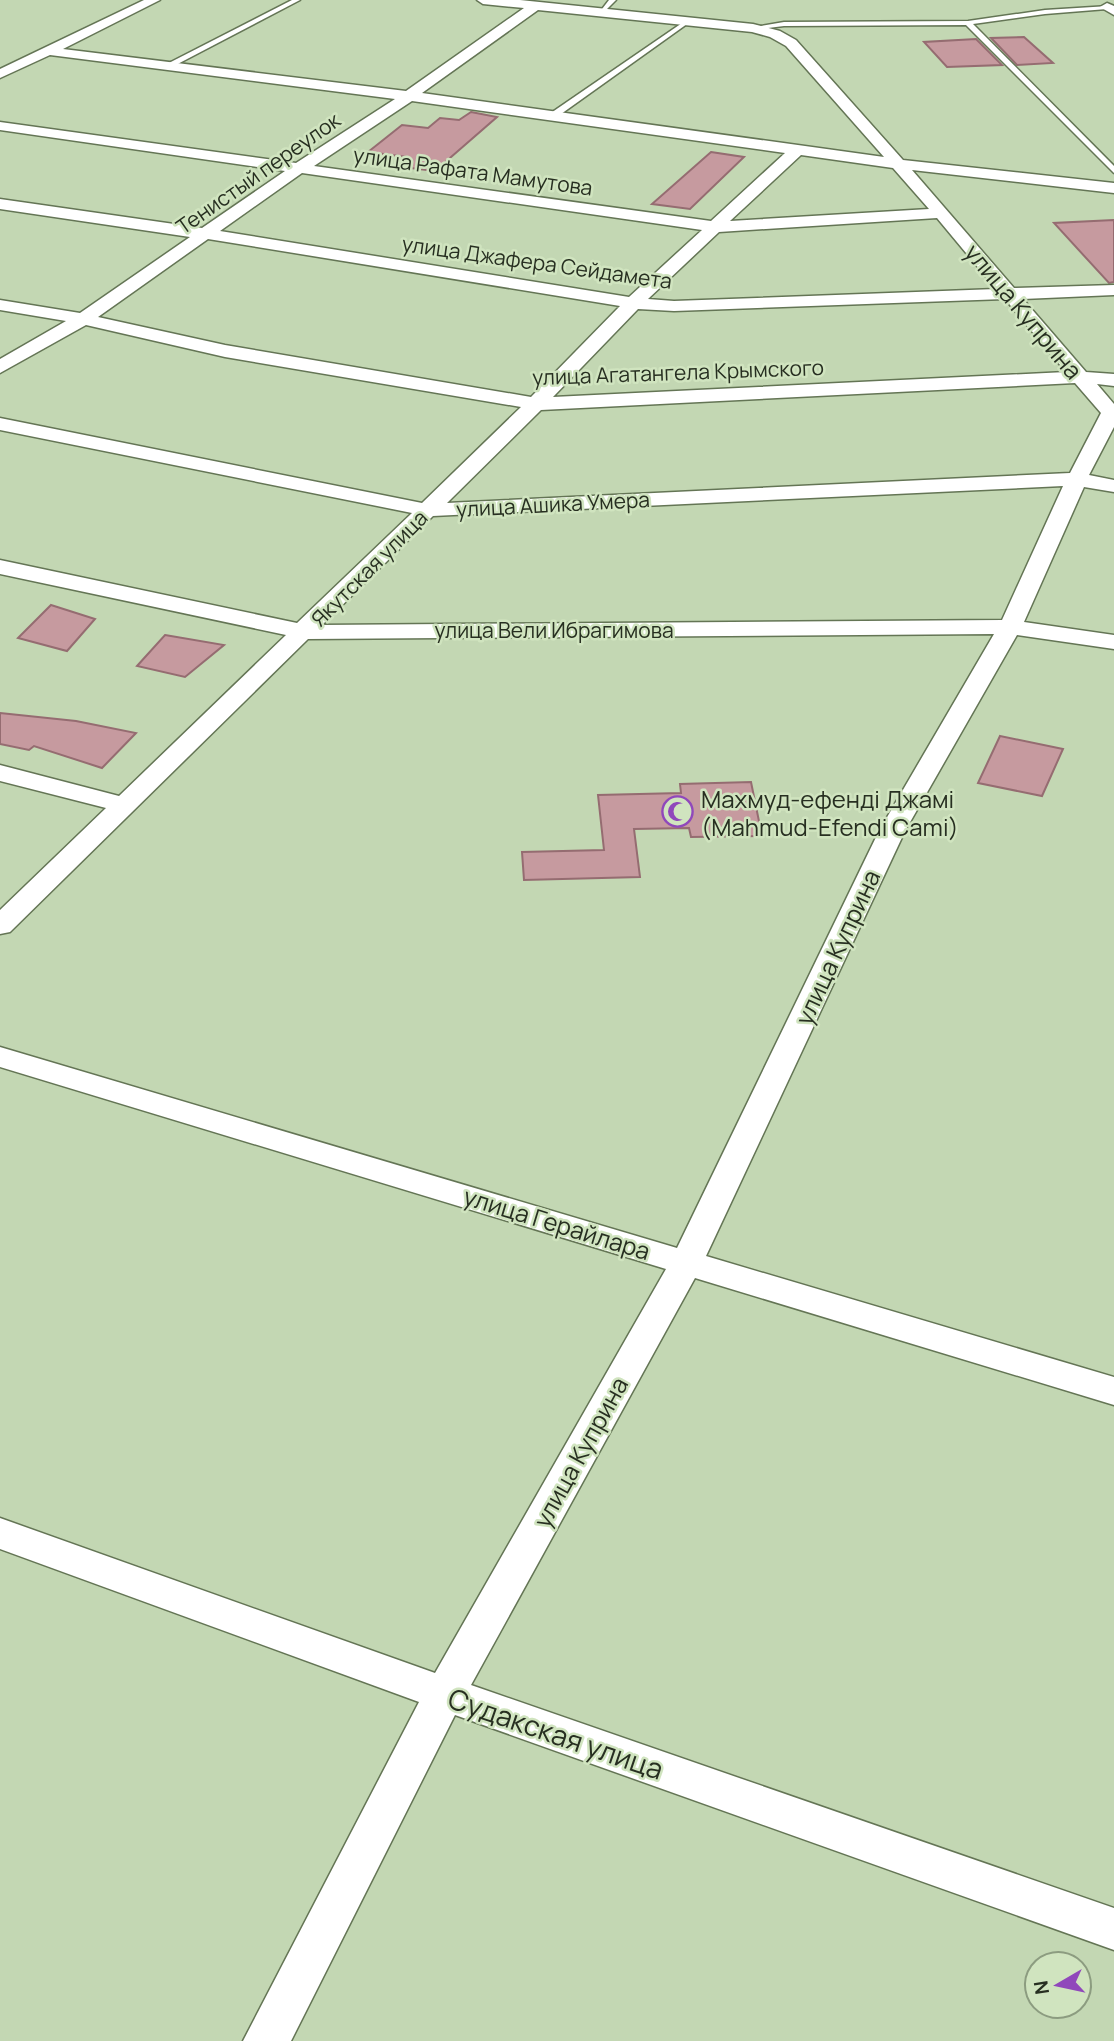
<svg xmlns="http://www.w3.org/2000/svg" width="1114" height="2041" font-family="Manrope,sans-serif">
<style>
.building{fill:#c69a9f;stroke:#956c71;stroke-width:2}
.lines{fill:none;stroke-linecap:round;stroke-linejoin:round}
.service-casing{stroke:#647555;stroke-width:3}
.minor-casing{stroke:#647555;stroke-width:3}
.service{fill:#fff;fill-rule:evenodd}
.minor{fill:#fff;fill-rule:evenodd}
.labels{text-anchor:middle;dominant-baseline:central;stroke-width:5;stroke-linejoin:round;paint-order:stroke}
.far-street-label{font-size:21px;fill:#272f21;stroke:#d0e4bf}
.street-label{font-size:24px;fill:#272f21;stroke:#d0e4bf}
.poi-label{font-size:24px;fill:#272f21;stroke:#d0e4bf;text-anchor:start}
.near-street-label{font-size:28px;fill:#272f21;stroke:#d0e4bf}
</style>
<rect width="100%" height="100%" fill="#c3d7b3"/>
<!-- building -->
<g class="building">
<polygon points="1024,37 1053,63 1017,65 991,38"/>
<polygon points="976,39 1002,65 947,67 924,42"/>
<polygon points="471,112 497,117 435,171 394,166 407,157 368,152 402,125 428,128 440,118 459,120"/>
<polygon points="711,152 744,157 690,209 652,204"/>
<polygon points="1114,220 1114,282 1109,283 1054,223"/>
<polygon points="51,605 95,619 67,651 18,638"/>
<polygon points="165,635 224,645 185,677 137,666"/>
<polygon points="0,713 76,721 136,733 102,768 34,746 29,750 0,744"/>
<polygon points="1000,736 1063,749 1042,796 978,783"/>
<polygon points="751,782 762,836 691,837 689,828 634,829 640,877 524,880 522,852 604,850 598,795 681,793 680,784"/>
</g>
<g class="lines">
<defs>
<g id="service">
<polygon points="292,0 300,0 170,68 163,66"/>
<polygon points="609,0 616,0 603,13 599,13"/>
<polygon points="1109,6 1107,9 1045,14 973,24 1114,166 1114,173 966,25 784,26 753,30 749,28 784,22 968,21 1045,10"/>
<polygon points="685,21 687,24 554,119 548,119 548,115"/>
</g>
<g id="minor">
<path d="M 144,0 L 160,0 L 63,49 L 406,91 L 524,8 L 483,4 L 477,0 L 520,0 L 753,24 L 780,31 L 796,40 L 903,160 L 1114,183 L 1114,193 L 912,170 L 1014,288 L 1114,285 L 1114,295 L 1023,299 L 1086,372 L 1114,374 L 1114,386 L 1097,384 L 1114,404 L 1114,427 L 1089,475 L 1114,480 L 1114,492 L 1084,487 L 1024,622 L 1114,635 L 1114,649 L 1017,635 L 905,831 L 706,1256 L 1114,1377 L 1114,1405 L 695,1278 L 471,1685 L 1114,1908 L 1114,1950 L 455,1715 L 291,2041 L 243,2041 L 419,1702 L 0,1549 L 0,1518 L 435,1673 L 666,1269 L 0,1067 L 0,1047 L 677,1248 L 879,831 L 994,634 L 308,639 L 10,932 L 0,934 L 0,910 L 106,808 L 0,781 L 0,765 L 119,796 L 286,635 L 0,574 L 0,560 L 297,623 L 412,513 L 0,430 L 0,418 L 422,503 L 521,407 L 225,357 L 86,325 L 0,373 L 0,359 L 66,321 L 0,310 L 0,300 L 80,313 L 190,237 L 0,209 L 0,199 L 202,228 L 285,171 L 0,130 L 0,122 L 296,163 L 395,99 L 50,55 L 0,78 L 0,69 ZM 538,10 L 752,32 L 770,37 L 786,46 L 884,157 L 422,93 ZM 412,101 L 785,153 L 711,221 L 314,166 ZM 801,155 L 893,168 L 929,209 L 730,221 ZM 302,173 L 702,230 L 629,297 L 220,231 ZM 937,218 L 996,289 L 674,301 L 648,299 L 719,232 ZM 208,239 L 620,306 L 531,397 L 225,345 L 98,317 ZM 1005,299 L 1066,372 L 553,397 L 638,309 L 674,311 ZM 1075,383 L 1101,413 L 1070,473 L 447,503 L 541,410 ZM 1063,486 L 1002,620 L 322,625 L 433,516 Z"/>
<polygon points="1107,3 1114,6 1114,15 1100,7"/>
</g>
</defs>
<!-- service casing -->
<use href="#service" class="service-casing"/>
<!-- minor casing -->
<use href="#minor" class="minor-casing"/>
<!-- service -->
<use href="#service" class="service"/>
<!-- minor -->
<use href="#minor" class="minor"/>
</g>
<!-- icons -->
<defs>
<symbol id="mosque-ring" viewBox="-11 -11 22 22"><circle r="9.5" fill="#d0e4bf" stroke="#9048bb" stroke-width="1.5"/><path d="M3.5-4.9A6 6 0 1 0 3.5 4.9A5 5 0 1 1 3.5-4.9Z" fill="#9048bb"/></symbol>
</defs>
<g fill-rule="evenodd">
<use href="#mosque-ring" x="660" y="794" width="35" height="35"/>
</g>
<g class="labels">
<!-- far-street labels -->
<g class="far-street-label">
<text transform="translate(473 171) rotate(8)">улица Рафата Мамутова</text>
<text transform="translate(258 173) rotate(-35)">Тенистый переулок</text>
<text transform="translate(537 262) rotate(8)">улица Джафера Сейдамета</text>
<text transform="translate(678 372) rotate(-2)">улица Агатангела Крымского</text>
<text transform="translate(553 504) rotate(-3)">улица Ашика Умера</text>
<text transform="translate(369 568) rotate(-45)">Якутская улица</text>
<text x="554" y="630">улица Вели Ибрагимова</text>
</g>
<!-- street labels -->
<g class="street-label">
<text transform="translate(1024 311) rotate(50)">улица Куприна</text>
<text transform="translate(837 947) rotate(-65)">улица Куприна</text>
<text transform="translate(557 1223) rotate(17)">улица Герайлара</text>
<text transform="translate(580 1452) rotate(-61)">улица Куприна</text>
</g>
<!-- poi labels -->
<g class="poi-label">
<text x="701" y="798">Махмуд-ефенді Джамі<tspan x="701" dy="28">(Mahmud-Efendi Cami)</tspan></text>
</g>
<!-- near-street labels -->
<g class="near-street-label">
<text transform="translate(556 1733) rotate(19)">Судакская улица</text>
</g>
</g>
<!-- north arrow -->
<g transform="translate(1058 1985) rotate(261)"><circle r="33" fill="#d0e4bf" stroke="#8c9c80" stroke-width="2"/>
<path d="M0-5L12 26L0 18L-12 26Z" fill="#9048bb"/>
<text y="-10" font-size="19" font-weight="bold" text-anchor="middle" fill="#272f21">N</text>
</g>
</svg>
